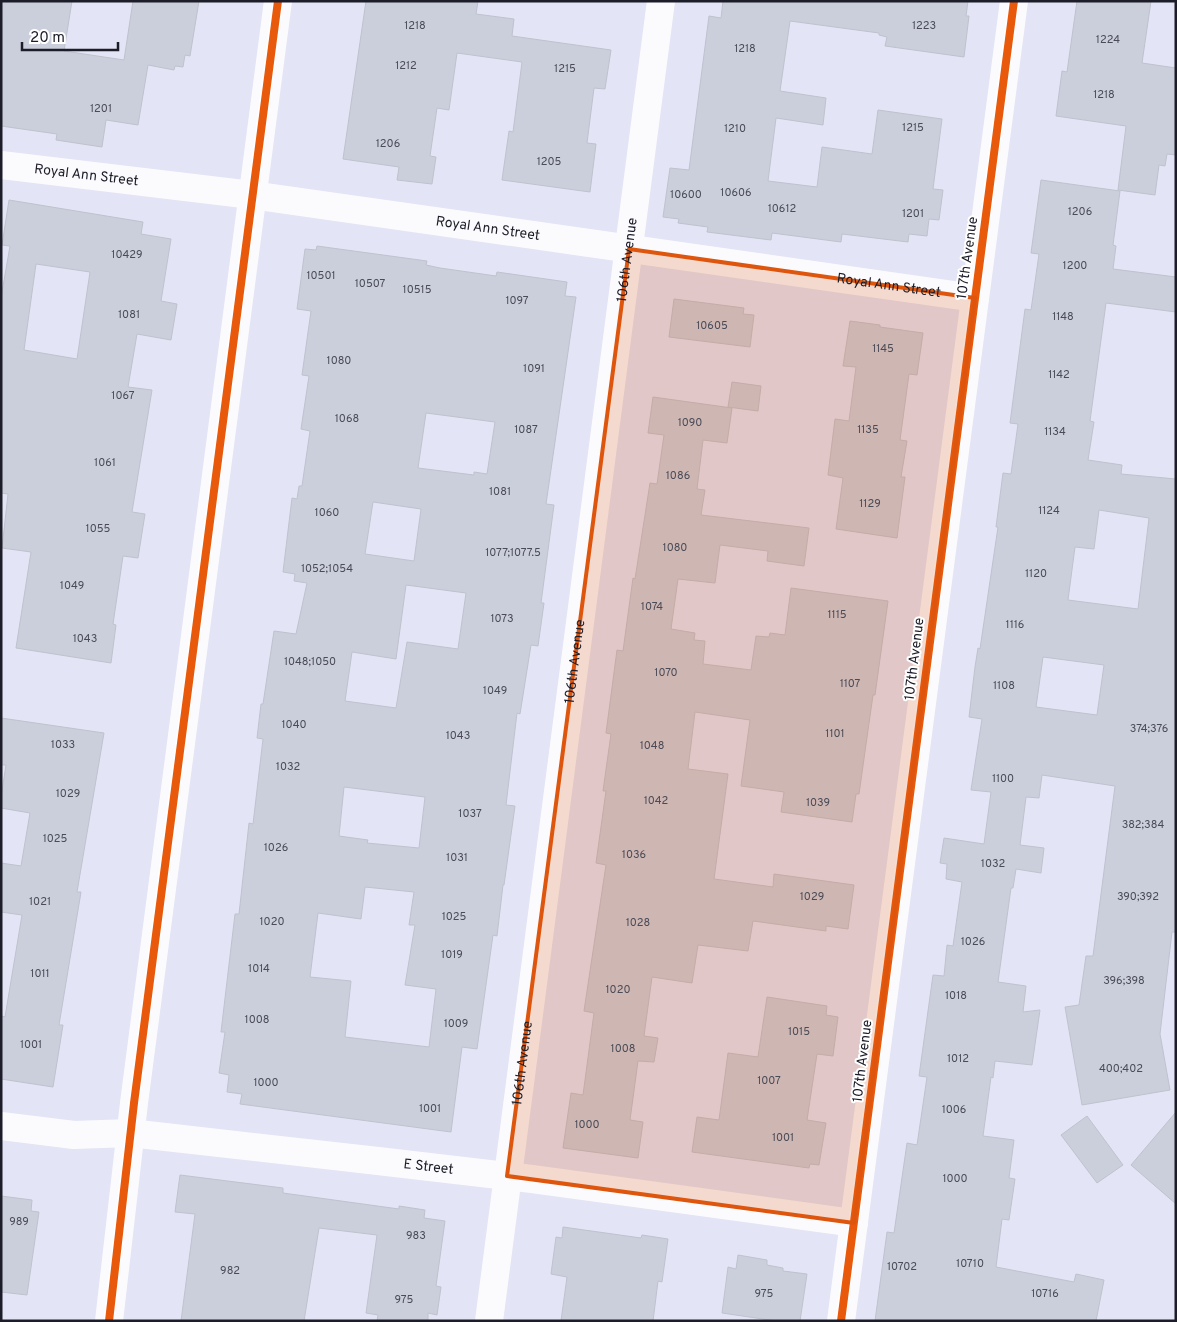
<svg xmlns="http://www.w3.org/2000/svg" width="1177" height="1322" font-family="Overpass,sans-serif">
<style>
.building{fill:#cbcfdc;stroke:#bfc2ce;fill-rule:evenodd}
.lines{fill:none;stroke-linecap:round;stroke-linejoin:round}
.minor{stroke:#fbfbfe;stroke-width:28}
.cycleway-casing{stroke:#fff;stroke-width:11}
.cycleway{stroke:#e8590c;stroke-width:8}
.marked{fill:#de560d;fill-opacity:0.2;stroke:#de560d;stroke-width:4;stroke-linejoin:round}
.labels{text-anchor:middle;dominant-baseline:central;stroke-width:4;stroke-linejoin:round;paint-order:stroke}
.number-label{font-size:11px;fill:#4a4b57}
.street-label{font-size:14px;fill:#1c1d28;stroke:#fff}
</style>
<rect width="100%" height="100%" fill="#e3e4f5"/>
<!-- building -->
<g class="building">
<polygon points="1,1 72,1 64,51 124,60 133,1 199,1 190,56 185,55 183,67 175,66 174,70 148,65 138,125 106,120 102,147 56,140 57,134 1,126"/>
<polygon points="366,1 478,1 476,14 514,19 512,36 611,50 605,89 594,88 587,143 596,144 590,192 502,180 509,131 513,132 522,62 457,53 449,110 437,108 430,156 436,157 432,184 397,180 399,167 343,159"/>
<polygon points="723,1 968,1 966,16 969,16 964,57 885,46 887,37 879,35 879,33 790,21 780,91 826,98 823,125 776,118 768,181 817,187 822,147 872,154 878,110 942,119 933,189 943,190 939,220 929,219 927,236 909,234 908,242 842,234 841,242 772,233 771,240 707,232 708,227 678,223 679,219 663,217 670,168 689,170 709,16 721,18"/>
<polygon points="1077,1 1151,1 1142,63 1176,68 1176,155 1167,154 1165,166 1159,165 1155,195 1118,190 1126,126 1056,116 1062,71 1067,72"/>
<path d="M 1041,180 L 1120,191 L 1113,245 L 1116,246 L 1113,269 L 1176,277 L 1176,312 L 1106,303 L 1090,421 L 1094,422 L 1088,460 L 1122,465 L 1121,474 L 1176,479 L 1176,932 L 1172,932 L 1160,1034 L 1170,1090 L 1082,1105 L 1065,1007 L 1079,1005 L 1086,956 L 1093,956 L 1115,786 L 1042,775 L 1039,798 L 1026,797 L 1020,845 L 1044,848 L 1041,873 L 1016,869 L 1013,888 L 1011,888 L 998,982 L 1026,986 L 1023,1012 L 1040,1010 L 1032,1065 L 995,1061 L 993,1078 L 991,1077 L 983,1136 L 1014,1140 L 1009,1178 L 1015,1179 L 1009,1220 L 1002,1219 L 996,1267 L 1074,1282 L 1076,1274 L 1104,1280 L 1096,1321 L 875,1321 L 887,1232 L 894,1233 L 907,1143 L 917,1145 L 927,1077 L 919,1076 L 933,975 L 944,976 L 947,945 L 953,946 L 962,882 L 946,879 L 947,864 L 940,863 L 944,838 L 984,844 L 991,792 L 971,790 L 982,719 L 969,717 L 975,667 L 978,648 L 980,649 L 998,527 L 996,527 L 1003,473 L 1011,474 L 1018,424 L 1010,423 L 1025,309 L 1031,310 L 1039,254 L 1031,253 ZM 1099,510 L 1149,518 L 1138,609 L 1068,600 L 1075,547 L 1094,549 ZM 1043,657 L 1104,665 L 1097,715 L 1036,707 Z"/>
<path d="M 9,200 L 143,222 L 141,234 L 171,239 L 161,301 L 177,304 L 171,340 L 137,334 L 128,387 L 152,390 L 132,512 L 145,514 L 138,558 L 123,556 L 113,624 L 116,625 L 111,663 L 16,648 L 31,552 L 2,548 L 8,494 L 1,493 L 1,298 L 10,246 L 2,245 ZM 36,264 L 90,272 L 77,359 L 24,350 Z"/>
<path d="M 317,246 L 427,261 L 426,265 L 440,268 L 496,276 L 497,272 L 567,282 L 565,296 L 576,297 L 546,504 L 554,505 L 541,603 L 544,603 L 538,646 L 531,645 L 520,714 L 517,713 L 506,805 L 515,806 L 504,885 L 503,885 L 497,936 L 493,935 L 477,1049 L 462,1047 L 451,1132 L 240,1104 L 242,1094 L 227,1092 L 229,1075 L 219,1073 L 225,1032 L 221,1032 L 235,914 L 239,914 L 249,823 L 253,824 L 263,739 L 257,738 L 261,704 L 263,704 L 274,631 L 296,634 L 307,583 L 294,581 L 295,574 L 283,572 L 292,498 L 297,499 L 299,486 L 302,486 L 310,431 L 301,429 L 309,376 L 302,375 L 311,311 L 297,309 L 305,249 L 316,250 ZM 426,413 L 495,422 L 487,474 L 474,472 L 474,475 L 418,468 ZM 373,502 L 421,509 L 414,561 L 365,554 ZM 406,585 L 466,593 L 458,649 L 407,642 L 396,708 L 345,701 L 352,652 L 396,659 ZM 344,787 L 425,797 L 419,848 L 367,843 L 368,840 L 339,836 ZM 365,887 L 414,892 L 409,925 L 415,925 L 405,985 L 436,989 L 429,1047 L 345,1037 L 351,981 L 310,977 L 318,913 L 361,919 Z"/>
<polygon points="674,299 744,308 743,314 754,315 750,347 669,337"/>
<polygon points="850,321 880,325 880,327 923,333 917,375 909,374 900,440 907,441 901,477 905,477 897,538 836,529 843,478 828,475 835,419 849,421 856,367 843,366"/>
<polygon points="732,382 761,386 758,411 728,407"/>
<polygon points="653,397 732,408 727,443 703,440 697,489 705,490 701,515 809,528 804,566 767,561 768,551 720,545 715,583 678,579 671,629 695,633 694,640 705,641 703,664 751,670 756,636 769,637 770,633 785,635 791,588 888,601 875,695 873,695 859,794 856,794 852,822 781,812 784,792 741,786 750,720 695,712 688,769 728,774 714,879 773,887 774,874 854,885 848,929 826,926 826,931 753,921 748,951 698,945 692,983 652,977 644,1036 658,1038 654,1062 638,1061 630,1120 643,1122 638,1158 563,1148 571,1093 583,1095 594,1013 584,1011 606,865 596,863 606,791 603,791 611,734 606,733 617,650 623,651 633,578 635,579 650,483 657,484 664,435 648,433"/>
<polygon points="1,718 104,733 77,892 81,892 59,1025 63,1025 53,1087 1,1079 1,1016 5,1017 22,915 1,912 1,863 21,866 30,813 1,808 1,797 6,765 1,765"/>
<polygon points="767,997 827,1006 826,1015 838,1017 833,1056 817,1054 807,1120 826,1123 819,1165 810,1164 809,1168 692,1152 697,1117 719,1120 728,1053 758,1057"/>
<polygon points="1176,1112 1176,1204 1131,1165"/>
<polygon points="1087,1116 1123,1165 1097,1183 1061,1135"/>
<polygon points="180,1175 283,1188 283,1193 399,1209 399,1206 425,1210 424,1218 445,1221 436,1286 441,1287 437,1315 428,1313 428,1321 377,1321 378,1315 366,1313 377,1235 319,1228 304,1321 181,1321 195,1214 175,1212"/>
<polygon points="1,1196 32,1200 31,1211 39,1212 27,1295 1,1292"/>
<polygon points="563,1227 641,1238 642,1235 668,1239 662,1282 658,1281 653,1321 561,1321 567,1277 551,1274 556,1237 562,1238"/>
<polygon points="738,1255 767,1260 767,1265 783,1268 783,1271 807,1274 800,1321 776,1321 722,1313 728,1267 736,1269"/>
</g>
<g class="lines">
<!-- minor -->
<g class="minor">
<path id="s1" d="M 1,165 L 252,195 L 975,298"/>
<path id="s2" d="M 1,1126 L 74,1135 L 130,1133 L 378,1161 L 532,1179 L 854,1223"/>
<polyline points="109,1321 134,1103 278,1"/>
<path id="s3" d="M 489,1321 L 661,1"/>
<polyline points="841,1321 1014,1"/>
</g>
<defs>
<g id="cycleway">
<polyline points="109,1321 134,1103 278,1"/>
<polyline points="841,1321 1014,1"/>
</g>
</defs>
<!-- cycleway casing -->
<use href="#cycleway" class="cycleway-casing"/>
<!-- cycleway -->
<use href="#cycleway" class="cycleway"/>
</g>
<!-- marked area -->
<path class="marked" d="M 629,249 L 975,298 L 854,1223 L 507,1176 Z"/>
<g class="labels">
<!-- number labels -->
<g class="number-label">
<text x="415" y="26">1218</text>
<text x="924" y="26">1223</text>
<text x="1108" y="40">1224</text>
<text x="745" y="49">1218</text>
<text x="406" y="66">1212</text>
<text x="565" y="69">1215</text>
<text x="1104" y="95">1218</text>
<text x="101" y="109">1201</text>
<text x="913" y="128">1215</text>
<text x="735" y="129">1210</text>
<text x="388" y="144">1206</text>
<text x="549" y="162">1205</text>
<text x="736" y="193">10606</text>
<text x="686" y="195">10600</text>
<text x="782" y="209">10612</text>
<text x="1080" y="212">1206</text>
<text x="913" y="214">1201</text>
<text x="127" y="255">10429</text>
<text x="1075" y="266">1200</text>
<text x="321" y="276">10501</text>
<text x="370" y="284">10507</text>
<text x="417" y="290">10515</text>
<text x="517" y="301">1097</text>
<text x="129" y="315">1081</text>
<text x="1063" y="317">1148</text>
<text x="712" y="326">10605</text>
<text x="883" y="349">1145</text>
<text x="339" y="361">1080</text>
<text x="534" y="369">1091</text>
<text x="1059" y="375">1142</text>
<text x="123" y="396">1067</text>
<text x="347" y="419">1068</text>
<text x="690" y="423">1090</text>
<text x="526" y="430">1087</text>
<text x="868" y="430">1135</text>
<text x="1055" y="432">1134</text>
<text x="105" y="463">1061</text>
<text x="678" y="476">1086</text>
<text x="500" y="492">1081</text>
<text x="870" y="504">1129</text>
<text x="1049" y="511">1124</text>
<text x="327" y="513">1060</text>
<text x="98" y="529">1055</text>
<text x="675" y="548">1080</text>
<text x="513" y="553">1077;1077.5</text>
<text x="327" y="569">1052;1054</text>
<text x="1036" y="574">1120</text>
<text x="72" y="586">1049</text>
<text x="652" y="607">1074</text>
<text x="837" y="615">1115</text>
<text x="502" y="619">1073</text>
<text x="1015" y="625">1116</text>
<text x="85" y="639">1043</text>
<text x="310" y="662">1048;1050</text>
<text x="666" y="673">1070</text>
<text x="850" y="684">1107</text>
<text x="1004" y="686">1108</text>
<text x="495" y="691">1049</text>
<text x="294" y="725">1040</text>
<text x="1149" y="729">374;376</text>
<text x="835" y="734">1101</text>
<text x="458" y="736">1043</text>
<text x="63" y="745">1033</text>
<text x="652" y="746">1048</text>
<text x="288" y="767">1032</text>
<text x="1003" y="779">1100</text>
<text x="68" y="794">1029</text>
<text x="656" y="801">1042</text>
<text x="818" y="803">1039</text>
<text x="470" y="814">1037</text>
<text x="1143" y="825">382;384</text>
<text x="55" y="839">1025</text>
<text x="276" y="848">1026</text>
<text x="634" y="855">1036</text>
<text x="457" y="858">1031</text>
<text x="993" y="864">1032</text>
<text x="812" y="897">1029</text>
<text x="1138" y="897">390;392</text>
<text x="40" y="902">1021</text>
<text x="454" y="917">1025</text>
<text x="272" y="922">1020</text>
<text x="638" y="923">1028</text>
<text x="973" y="942">1026</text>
<text x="452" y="955">1019</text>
<text x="259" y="969">1014</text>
<text x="40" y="974">1011</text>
<text x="1124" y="981">396;398</text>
<text x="618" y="990">1020</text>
<text x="956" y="996">1018</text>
<text x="257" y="1020">1008</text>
<text x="456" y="1024">1009</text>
<text x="799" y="1032">1015</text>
<text x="31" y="1045">1001</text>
<text x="623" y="1049">1008</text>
<text x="958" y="1059">1012</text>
<text x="1121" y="1069">400;402</text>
<text x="769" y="1081">1007</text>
<text x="266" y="1083">1000</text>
<text x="430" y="1109">1001</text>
<text x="954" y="1110">1006</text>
<text x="587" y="1125">1000</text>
<text x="783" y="1138">1001</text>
<text x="955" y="1179">1000</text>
<text x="19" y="1222">989</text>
<text x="416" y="1236">983</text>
<text x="970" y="1264">10710</text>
<text x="902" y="1267">10702</text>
<text x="230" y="1271">982</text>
<text x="764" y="1294">975</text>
<text x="1045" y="1294">10716</text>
<text x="404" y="1300">975</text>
</g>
<!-- street labels -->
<g class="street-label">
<text stroke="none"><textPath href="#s1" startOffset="86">Royal Ann Street</textPath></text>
<text stroke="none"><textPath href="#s1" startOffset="491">Royal Ann Street</textPath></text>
<text transform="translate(968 258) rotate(-82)">107th Avenue</text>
<text stroke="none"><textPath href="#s3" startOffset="1070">106th Avenue</textPath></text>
<text stroke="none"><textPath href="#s1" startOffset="896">Royal Ann Street</textPath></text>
<text transform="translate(915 659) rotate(-83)">107th Avenue</text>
<text stroke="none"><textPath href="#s3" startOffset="665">106th Avenue</textPath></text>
<text transform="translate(863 1061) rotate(-83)">107th Avenue</text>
<text stroke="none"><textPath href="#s3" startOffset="260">106th Avenue</textPath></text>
<text stroke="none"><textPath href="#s2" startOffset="430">E Street</textPath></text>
</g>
</g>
<!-- border -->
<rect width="1177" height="1322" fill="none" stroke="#1c1d28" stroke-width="5"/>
<!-- scale -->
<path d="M22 42v8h96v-8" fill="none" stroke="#1c1d28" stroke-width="2.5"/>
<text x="30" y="42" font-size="15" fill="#1c1d28" stroke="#ffffff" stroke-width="4" paint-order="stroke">20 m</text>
</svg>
